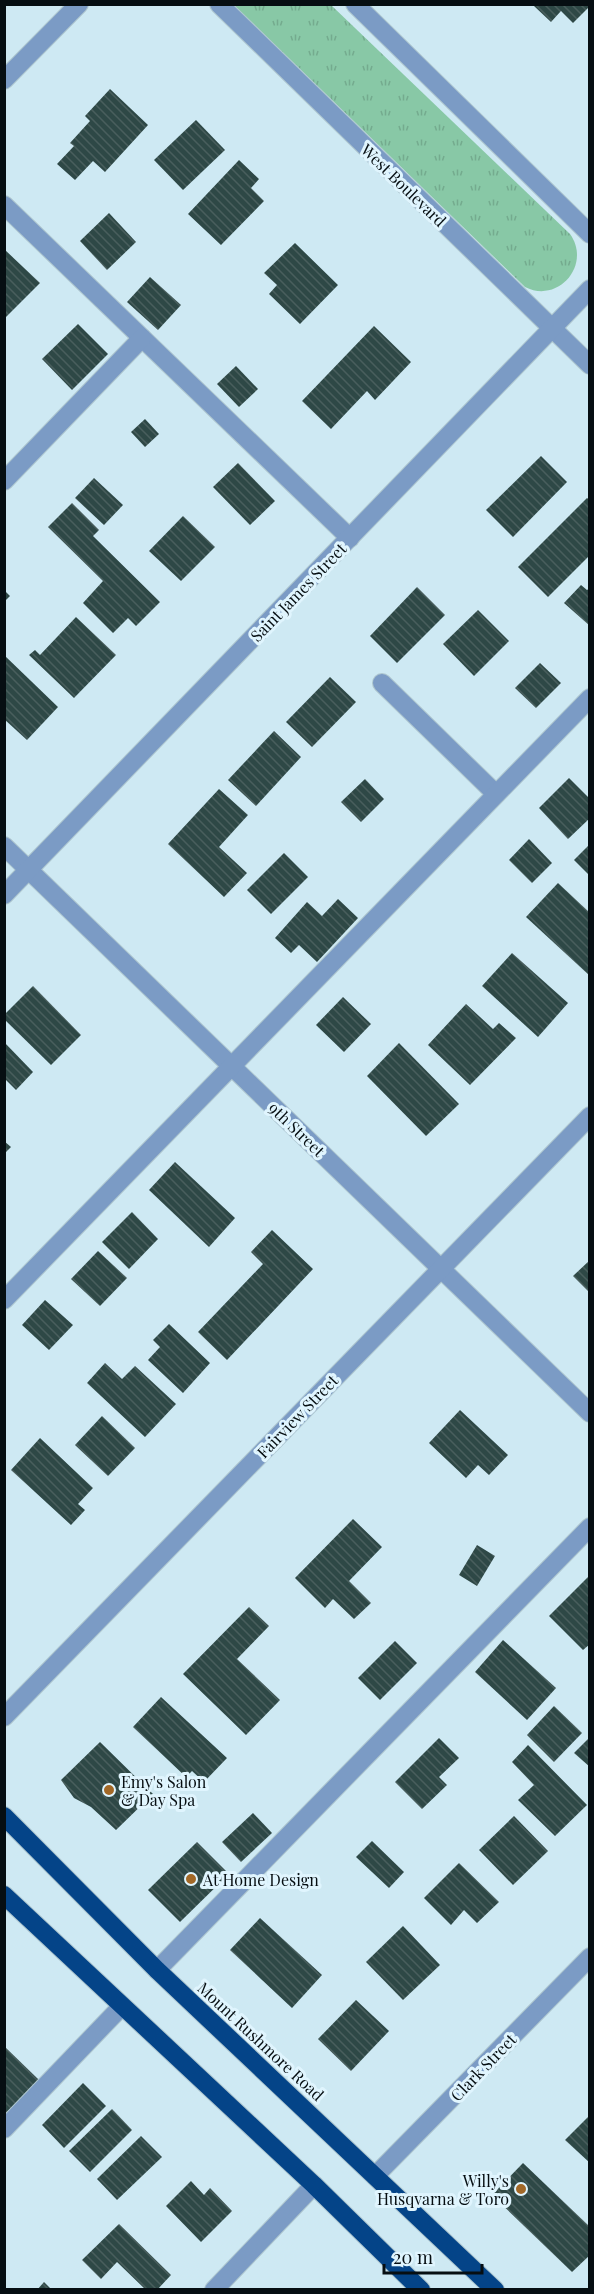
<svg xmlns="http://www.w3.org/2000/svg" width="594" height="2294" font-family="'Playfair Display',serif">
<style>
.grass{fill:url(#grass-tufts)}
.building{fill:url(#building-back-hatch)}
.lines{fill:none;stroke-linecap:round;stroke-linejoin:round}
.minor-casing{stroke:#aec6cf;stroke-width:20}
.highway-casing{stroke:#aec6cf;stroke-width:20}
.minor{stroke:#7b9bc5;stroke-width:18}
.highway{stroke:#044488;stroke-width:18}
.poi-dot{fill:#a26827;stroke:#e0f5fe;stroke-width:2}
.labels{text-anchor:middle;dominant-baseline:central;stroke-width:6;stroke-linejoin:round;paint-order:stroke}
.street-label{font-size:16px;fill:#060e12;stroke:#e0f5fe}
.poi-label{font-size:16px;fill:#060e12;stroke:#e0f5fe;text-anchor:start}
</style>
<defs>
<pattern id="grass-tufts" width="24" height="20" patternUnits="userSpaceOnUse" patternTransform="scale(1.5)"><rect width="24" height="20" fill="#88c8a6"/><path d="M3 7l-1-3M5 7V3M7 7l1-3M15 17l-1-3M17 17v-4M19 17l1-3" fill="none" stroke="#74ab8e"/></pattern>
<pattern id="building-back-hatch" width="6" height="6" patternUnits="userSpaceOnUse" patternTransform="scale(1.5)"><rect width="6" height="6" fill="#2e4846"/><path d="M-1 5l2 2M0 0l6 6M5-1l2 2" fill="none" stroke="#495e5d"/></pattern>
</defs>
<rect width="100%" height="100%" fill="#cee9f3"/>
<!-- grass -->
<path class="grass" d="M 234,5 L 331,5 L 570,234 C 592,265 558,304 525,287 Z"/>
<!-- building -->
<g class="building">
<polygon points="535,4 590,4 590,6 573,23 561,11 551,22 534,6"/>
<polygon points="110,89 148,125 105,172 93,161 75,180 57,164 74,146 70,143 90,121 85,116"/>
<polygon points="196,120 225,150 183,190 154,160"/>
<polygon points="239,160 259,179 251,188 264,201 221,245 188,214"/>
<polygon points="109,213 136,242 107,270 80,241"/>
<polygon points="295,243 338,285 300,324 269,294 277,285 264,273"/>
<polygon points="4,249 40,283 4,319"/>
<polygon points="150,277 181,305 158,330 127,302"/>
<polygon points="78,324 108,354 72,390 42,359"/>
<polygon points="374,326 411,362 375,400 367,391 331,429 302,401"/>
<polygon points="236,366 258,389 239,407 217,384"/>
<polygon points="145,419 159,434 145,447 131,432"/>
<polygon points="541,456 567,482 513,537 486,510"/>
<polygon points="238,463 275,501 250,525 213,487"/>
<polygon points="94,478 123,505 104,525 75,498"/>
<polygon points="587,498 590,500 590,555 548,597 518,567"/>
<polygon points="72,503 99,530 93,536 160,602 136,626 128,618 113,633 83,603 103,581 48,527"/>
<polygon points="183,516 215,547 181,581 149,551"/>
<polygon points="581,585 587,590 590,588 590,626 564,603"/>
<polygon points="417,587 445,615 397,663 370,636"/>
<polygon points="4,590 10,596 4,602"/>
<polygon points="478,610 509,641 474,676 443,644"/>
<polygon points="76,617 116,655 74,698 29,655 35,650 40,655"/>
<polygon points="4,655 58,707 27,740 4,719"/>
<polygon points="540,663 561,683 536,708 515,688"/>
<polygon points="330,677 356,702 312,747 286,722"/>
<polygon points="274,731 301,757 256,806 228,780"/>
<polygon points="569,778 590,799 590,818 568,839 539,808"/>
<polygon points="365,779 384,799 361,822 341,802"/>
<polygon points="219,789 248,815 219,847 247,873 224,897 168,844"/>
<polygon points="529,839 552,863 532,883 509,860"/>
<polygon points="590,844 590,876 574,860"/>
<polygon points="284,853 308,877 271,914 247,890"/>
<polygon points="558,883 590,913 590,976 526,917"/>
<polygon points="338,899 358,918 317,962 299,945 291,953 275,938 307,902 322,916"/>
<polygon points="512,953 568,1003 538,1037 482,986"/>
<polygon points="33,986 81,1035 51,1065 4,1019 4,1015"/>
<polygon points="343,997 371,1024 344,1052 316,1025"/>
<polygon points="466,1004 493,1029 499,1023 516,1038 470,1085 428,1045"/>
<polygon points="4,1042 33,1072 16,1090 4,1078"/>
<polygon points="399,1043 459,1104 426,1136 367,1076"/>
<polygon points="4,1141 11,1147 4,1154"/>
<polygon points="175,1162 235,1218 209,1247 149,1190"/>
<polygon points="132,1212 158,1239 129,1269 102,1242"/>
<polygon points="272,1230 313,1269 227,1360 198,1332 263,1264 251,1252"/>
<polygon points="98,1251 127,1278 100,1306 71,1279"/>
<polygon points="590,1260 590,1293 573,1276"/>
<polygon points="45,1300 73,1325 49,1350 22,1325"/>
<polygon points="169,1324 210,1363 183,1393 148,1360 160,1347 153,1340"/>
<polygon points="105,1363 122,1379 135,1366 176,1404 145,1437 87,1383"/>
<polygon points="460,1410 508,1455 489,1475 478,1465 466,1478 429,1443"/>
<polygon points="102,1416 135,1448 108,1476 75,1445"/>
<polygon points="40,1438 93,1488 78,1504 85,1510 71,1525 11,1470"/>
<polygon points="353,1519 382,1547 349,1581 371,1603 354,1619 333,1599 325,1608 295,1578"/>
<polygon points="477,1545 495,1556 477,1586 459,1575"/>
<polygon points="590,1575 590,1644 583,1650 549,1616"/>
<polygon points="249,1607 269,1626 237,1659 280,1700 246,1735 183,1674"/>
<polygon points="503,1640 556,1688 527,1720 475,1672"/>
<polygon points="395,1641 417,1663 380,1700 358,1678"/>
<polygon points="161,1697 227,1758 204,1782 192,1771 186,1777 133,1727"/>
<polygon points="554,1706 582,1733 554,1762 527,1735"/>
<polygon points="590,1737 590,1767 574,1753"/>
<polygon points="439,1738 459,1758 439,1777 447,1785 422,1809 395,1782"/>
<polygon points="100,1742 153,1794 116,1830 91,1807 74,1798 61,1780"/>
<polygon points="528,1745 587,1805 555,1836 518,1800 534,1785 512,1762"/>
<polygon points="253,1813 272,1833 241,1862 222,1842"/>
<polygon points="514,1816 548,1851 513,1885 479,1850"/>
<polygon points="372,1841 404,1872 389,1888 356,1857"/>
<polygon points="197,1842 229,1874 180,1922 148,1890"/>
<polygon points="459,1863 499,1902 477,1923 464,1910 451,1925 424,1898"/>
<polygon points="260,1918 322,1975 292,2008 230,1950"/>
<polygon points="403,1926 440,1965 403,2000 366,1962"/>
<polygon points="356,2000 389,2031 351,2071 318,2039"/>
<polygon points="4,2046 39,2080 4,2115"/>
<polygon points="83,2083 106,2106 64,2148 42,2125"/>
<polygon points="112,2109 132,2130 90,2172 69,2151"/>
<polygon points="590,2115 590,2163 565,2140"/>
<polygon points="141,2136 162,2157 117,2200 97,2179"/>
<polygon points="523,2163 590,2227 590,2255 572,2272 492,2195"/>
<polygon points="191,2181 204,2195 210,2188 232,2211 201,2242 166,2206"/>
<polygon points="119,2224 171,2275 157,2290 146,2290 117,2262 101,2279 82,2260"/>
<polygon points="44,2282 52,2290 37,2290"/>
</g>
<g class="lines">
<defs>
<g id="minor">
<polyline points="219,4 590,365"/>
<polyline points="355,4 590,234"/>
<polyline points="4,80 79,4"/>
<polyline points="4,205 350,538"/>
<polyline points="4,481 142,338"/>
<polyline points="382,683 496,794"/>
<polyline points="4,846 590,1413"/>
<polyline points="4,895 590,289"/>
<polyline points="4,1300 590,698"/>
<polyline points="4,1717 590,1116"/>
<polyline points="157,1970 590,1527"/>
<polyline points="4,2129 122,2006"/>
<polyline points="375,2176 590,1957"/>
<polyline points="214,2290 314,2185"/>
</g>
<g id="highway">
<polyline points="4,1816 157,1970 495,2290"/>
<polyline points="4,1895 314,2185 421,2290"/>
</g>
</defs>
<!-- minor casing -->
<use href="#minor" class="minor-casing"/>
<!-- highway casing -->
<use href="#highway" class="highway-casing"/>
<!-- minor -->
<use href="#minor" class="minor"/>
<!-- highway -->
<use href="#highway" class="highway"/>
</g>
<!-- markers -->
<g class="poi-dot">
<circle cx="109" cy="1790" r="6"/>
<circle cx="191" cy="1879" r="6"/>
<circle cx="521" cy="2189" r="6"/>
</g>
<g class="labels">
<!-- street labels -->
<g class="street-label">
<text transform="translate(404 185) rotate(44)">West Boulevard</text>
<text transform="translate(298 592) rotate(-46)">Saint James Street</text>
<text transform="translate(297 1129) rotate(44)">9th Street</text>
<text transform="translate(297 1416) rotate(-46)">Fairview Street</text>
<text transform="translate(261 2041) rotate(43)">Mount Rushmore Road</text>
<text transform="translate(483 2067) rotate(-46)">Clark Street</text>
</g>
<!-- poi labels -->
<g class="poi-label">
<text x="121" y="1781">Emy's Salon<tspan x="121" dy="18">&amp; Day Spa</tspan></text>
<text x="203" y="1879">At Home Design</text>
<text x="509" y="2180" text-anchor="end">Willy's<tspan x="509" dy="18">Husqvarna &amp; Toro</tspan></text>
</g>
</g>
<!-- border -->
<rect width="594" height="2294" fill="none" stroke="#060e12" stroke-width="12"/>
<!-- scale -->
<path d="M384 2264v9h98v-9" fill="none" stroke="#060e12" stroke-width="3"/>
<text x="393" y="2264" font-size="18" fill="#060e12" stroke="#e0f5fe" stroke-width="4.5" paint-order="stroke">20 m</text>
</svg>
